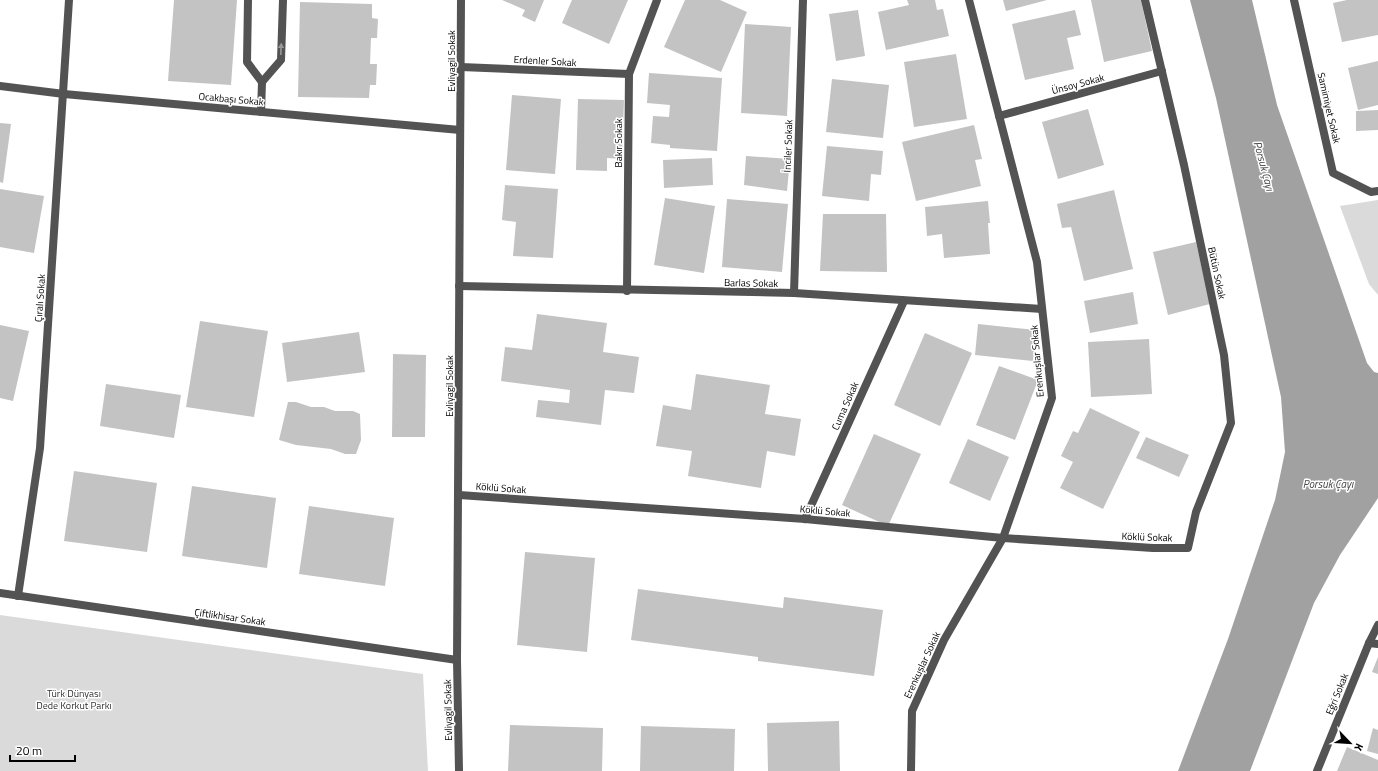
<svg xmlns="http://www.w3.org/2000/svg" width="1378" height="771" font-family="'Titillium Web',sans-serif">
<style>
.green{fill:#dadada}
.water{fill:#a1a1a1}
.building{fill:#c3c3c3}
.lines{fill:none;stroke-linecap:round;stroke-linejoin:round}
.lane{stroke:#535353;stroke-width:8}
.street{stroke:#535353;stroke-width:8}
.oneway{fill:#989898}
.labels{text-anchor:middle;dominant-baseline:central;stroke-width:3;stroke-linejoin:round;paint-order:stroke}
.street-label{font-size:10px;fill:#000;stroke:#fff}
.park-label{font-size:10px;fill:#313131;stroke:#fff}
.water-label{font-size:11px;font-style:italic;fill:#424242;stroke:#fff}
</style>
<rect width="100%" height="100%" fill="#fff"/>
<!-- green -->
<g class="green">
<polygon points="1378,200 1378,295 1369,284 1340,206"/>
<polygon points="0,615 423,674 428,771 0,771"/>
</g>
<!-- water -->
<polygon class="water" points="1190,0 1252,0 1277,105 1367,363 1374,372 1378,373 1378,498 1340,555 1314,603 1250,771 1178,771 1228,639 1275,500 1285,452 1281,397 1216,98"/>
<!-- building -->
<g class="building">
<polygon points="174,0 237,0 231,85 168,81"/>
<polygon points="502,0 544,0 535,22 522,16 525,10"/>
<polygon points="572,0 628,0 609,44 562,23"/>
<polygon points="685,0 720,0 747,12 721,72 664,47"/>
<polygon points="907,0 935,0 937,10 943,9 949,36 886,50 878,12 909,5"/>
<polygon points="1003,0 1047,0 1006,11"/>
<polygon points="1091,0 1141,0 1152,51 1104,62"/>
<polygon points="1347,0 1378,0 1378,35 1342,42 1333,3"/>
<polygon points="300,2 372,4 372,18 378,19 377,38 371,38 370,64 377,64 376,85 370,85 369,98 298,97"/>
<polygon points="858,10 865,56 836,61 829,14"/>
<polygon points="1075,10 1081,35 1067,38 1074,69 1025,80 1012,24"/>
<polygon points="745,24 791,27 787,116 741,113"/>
<polygon points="956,54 967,119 914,127 904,62"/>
<polygon points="1378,61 1378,105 1358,110 1348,68"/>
<polygon points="649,73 722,78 717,151 670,148 670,145 651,143 653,116 669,117 670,105 647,103"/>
<polygon points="832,79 889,85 883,138 826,132"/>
<polygon points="512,95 561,99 555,174 506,170"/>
<polygon points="578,99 624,100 622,159 607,158 607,171 576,170"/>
<polygon points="1088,109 1104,165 1058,179 1042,122"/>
<polygon points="1378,110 1378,130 1356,131 1356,111"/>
<polygon points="0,123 11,124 3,183 0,182"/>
<polygon points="974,125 982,159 975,160 981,186 916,201 902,142"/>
<polygon points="827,146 883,151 881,175 871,174 869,201 822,196"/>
<polygon points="746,156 790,159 787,191 744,185"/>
<polygon points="712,158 713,185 664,188 663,160"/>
<polygon points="505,185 558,189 553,258 513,256 516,222 502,220"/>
<polygon points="0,189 44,196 34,253 0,247"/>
<polygon points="1114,190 1133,269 1084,281 1071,227 1062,228 1057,204"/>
<polygon points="665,198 715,206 704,273 654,265"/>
<polygon points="727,199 788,204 782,272 722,267"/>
<polygon points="988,201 990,223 988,223 990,254 944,258 942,234 927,236 925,207"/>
<polygon points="823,214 886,214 887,272 820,271"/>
<polygon points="1196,242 1210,304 1168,315 1153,252"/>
<polygon points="1133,292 1138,324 1090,333 1084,301"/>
<polygon points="537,314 607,323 603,352 639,357 634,393 605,390 601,425 536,417 538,400 569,403 570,390 501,381 505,347 532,350"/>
<polygon points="200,321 268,331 254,417 186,407"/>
<polygon points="978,324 1036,330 1033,361 975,355"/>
<polygon points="0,325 29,331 13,401 0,398"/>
<polygon points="359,332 365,372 287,382 282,343"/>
<polygon points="925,333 972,353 940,426 894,405"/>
<polygon points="1149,339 1152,394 1091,397 1088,342"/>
<polygon points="393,354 426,355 425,437 392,437"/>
<polygon points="999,366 1038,380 1015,440 976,425"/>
<polygon points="696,374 770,385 765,414 801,419 795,456 767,451 761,488 688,476 692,451 656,446 663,405 691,410"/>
<polygon points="106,384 181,395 174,438 100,426"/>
<polygon points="288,402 296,402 311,407 324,407 335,411 353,411 360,414 361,440 356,454 345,454 331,449 296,445 279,440"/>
<polygon points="1090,408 1140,432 1103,509 1060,488 1073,462 1061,456 1073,431 1078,433"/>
<polygon points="874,434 921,454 888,526 842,505"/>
<polygon points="1146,437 1189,455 1179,477 1136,458"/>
<polygon points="968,439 1009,457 990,501 949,483"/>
<polygon points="74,471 157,483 147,552 64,541"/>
<polygon points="192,486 276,498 267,568 182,556"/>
<polygon points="309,506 394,518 385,586 299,574"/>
<polygon points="525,552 595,558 587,652 517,645"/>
<polygon points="638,589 783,608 784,597 883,610 874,676 758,661 758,657 631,640"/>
<polygon points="1378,657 1378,674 1372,672"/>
<polygon points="839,721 840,771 768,771 767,723"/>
<polygon points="510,725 603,728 602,771 508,771"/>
<polygon points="641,726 735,729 734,771 640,771"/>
<polygon points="1373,728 1378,730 1378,754 1367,751"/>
<polygon points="1347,747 1378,760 1378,771 1337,771"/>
</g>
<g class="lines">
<!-- lane -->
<g class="lane">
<polyline points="248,0 247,62 262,82"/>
<polyline points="261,112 262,82 281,60 283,0"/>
</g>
<!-- street -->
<g class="street">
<polyline points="1294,0 1333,173 1371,192 1378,191"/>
<polyline points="461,67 629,74"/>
<polyline points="0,86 64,94 460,130"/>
<polyline points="999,116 1162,71"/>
<polyline points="459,286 794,293 1042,309"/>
<polyline points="627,291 629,74 657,0"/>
<polyline points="794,293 803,0"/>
<polyline points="459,495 805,519 1003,538 1153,548 1188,548 1196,512 1231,423 1224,355 1184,165 1145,0"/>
<polyline points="805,519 904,301"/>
<polyline points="0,593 457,660"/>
<polyline points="18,596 40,448 69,0"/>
<polyline points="1369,643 1378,644"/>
<polyline points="459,771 457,660 461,0"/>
<polyline points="911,771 912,711 944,640 1003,538 1052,398 1037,262 969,0"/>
<polyline points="1317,771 1369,643 1378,625"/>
</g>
</g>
<!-- one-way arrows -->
<defs><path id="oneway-solid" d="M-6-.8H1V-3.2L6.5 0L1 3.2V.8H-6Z"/></defs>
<use class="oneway" href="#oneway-solid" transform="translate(281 49) rotate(-88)"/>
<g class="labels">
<!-- street labels -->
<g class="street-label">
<text transform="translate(451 61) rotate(-90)">Evliyagil Sokak</text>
<text transform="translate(545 61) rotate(3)">Erdenler Sokak</text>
<text transform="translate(1078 84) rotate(-15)">Ünsoy Sokak</text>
<text transform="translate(231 99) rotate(5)">Ocakbaşı Sokak</text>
<text transform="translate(1329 108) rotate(77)">Samimiyet Sokak</text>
<text transform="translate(618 143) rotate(-90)">Bakır Sokak</text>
<text transform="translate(788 146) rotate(-88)">İnciler Sokak</text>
<text transform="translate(1217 273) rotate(78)">Bütün Sokak</text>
<text transform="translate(751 283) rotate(1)">Barlas Sokak</text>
<text transform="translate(40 298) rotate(-86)">Çıralı Sokak</text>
<text transform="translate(1037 361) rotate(-95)">Erenkuşlar Sokak</text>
<text transform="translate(449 386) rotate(-90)">Evliyagil Sokak</text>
<text transform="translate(845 406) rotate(-66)">Cuma Sokak</text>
<text transform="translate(501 488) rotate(4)">Köklü Sokak</text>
<text transform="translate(825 511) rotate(5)">Köklü Sokak</text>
<text transform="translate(1147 537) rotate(2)">Köklü Sokak</text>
<text transform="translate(230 617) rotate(8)">Çiftlikhisar Sokak</text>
<text transform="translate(922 665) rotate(-65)">Erenkuşlar Sokak</text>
<text transform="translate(1337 694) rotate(-68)">Eğri Sokak</text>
<text transform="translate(448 710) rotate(-91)">Evliyagil Sokak</text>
</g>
<!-- park labels -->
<g class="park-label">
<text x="74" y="693">Türk Dünyası<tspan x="74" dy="12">Dede Korkut Parkı</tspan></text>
</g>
<!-- water labels -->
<g class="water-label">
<text transform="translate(1264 166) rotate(75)">Porsuk Çayı</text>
<text x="1328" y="484">Porsuk Çayı</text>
</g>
</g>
<!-- north arrow -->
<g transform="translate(1350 743) rotate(115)" stroke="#ffffff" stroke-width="3" paint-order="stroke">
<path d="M0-3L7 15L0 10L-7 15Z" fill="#000000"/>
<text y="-6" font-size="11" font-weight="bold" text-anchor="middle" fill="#000000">K</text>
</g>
<!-- scale -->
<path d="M10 755v6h65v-6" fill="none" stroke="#000000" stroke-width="2"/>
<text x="16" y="755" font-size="12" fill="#000000" stroke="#ffffff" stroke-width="3" paint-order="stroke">20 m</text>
</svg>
